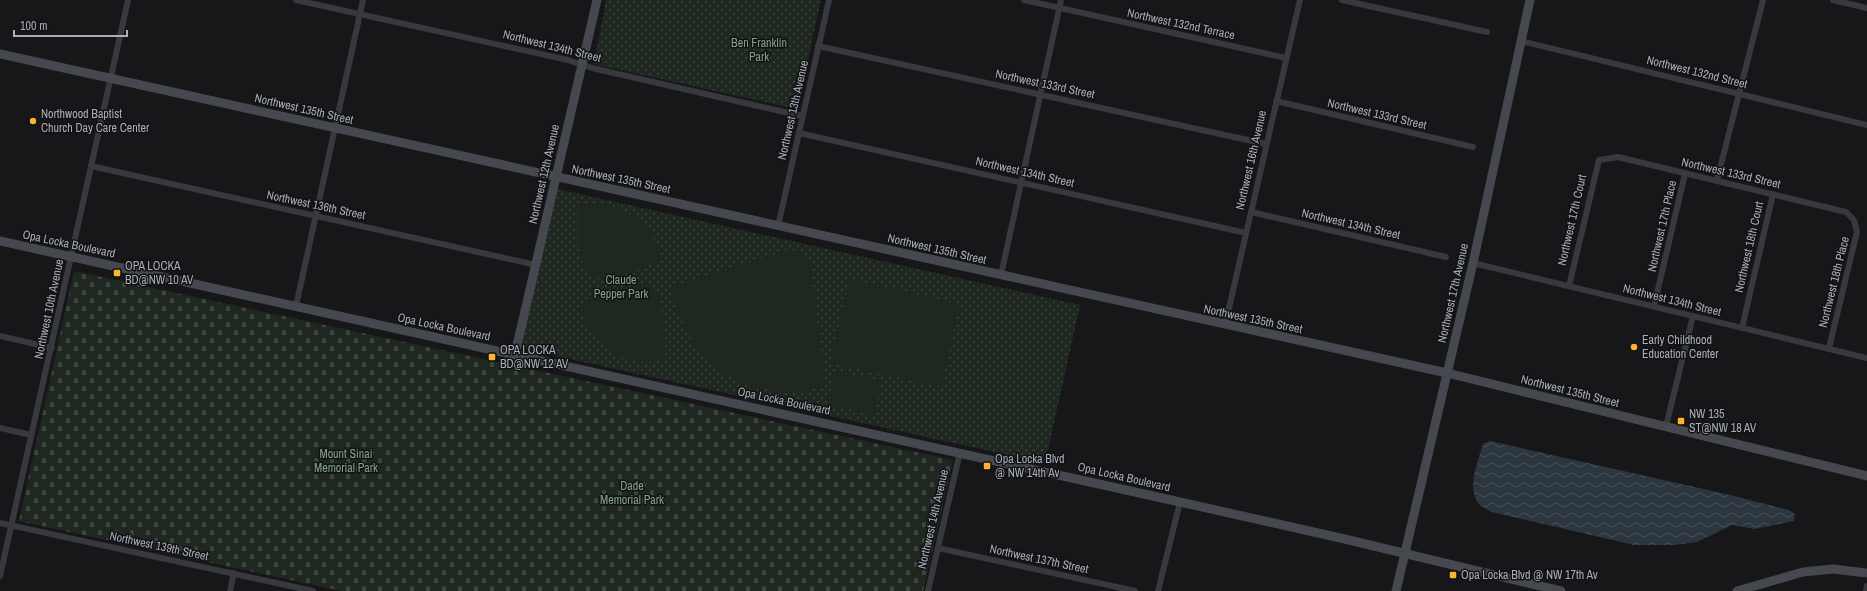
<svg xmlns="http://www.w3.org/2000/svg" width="1867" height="591" font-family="'Archivo Narrow',sans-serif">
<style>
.green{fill:url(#green-dots)}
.cemetery{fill:url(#cemetery-stones)}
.pitch{fill:#1f2820}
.water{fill:url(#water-waves)}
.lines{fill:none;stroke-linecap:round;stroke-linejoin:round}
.street{stroke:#38393e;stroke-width:6}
.secondary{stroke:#46484f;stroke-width:9}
.poi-dot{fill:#fbb42d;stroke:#121214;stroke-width:1.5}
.labels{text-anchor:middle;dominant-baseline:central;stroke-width:3;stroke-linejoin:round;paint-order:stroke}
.street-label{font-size:12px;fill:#a8aeba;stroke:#121214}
.park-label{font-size:12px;fill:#7fa681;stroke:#121214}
.poi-label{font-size:12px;fill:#a8aeba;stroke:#121214;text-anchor:start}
</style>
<defs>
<pattern id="green-dots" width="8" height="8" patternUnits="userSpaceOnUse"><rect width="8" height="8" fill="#1f2820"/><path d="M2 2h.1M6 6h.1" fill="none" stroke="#3d453e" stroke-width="1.8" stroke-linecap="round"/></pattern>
<pattern id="cemetery-stones" width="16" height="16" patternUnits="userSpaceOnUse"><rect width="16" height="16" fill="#1f2820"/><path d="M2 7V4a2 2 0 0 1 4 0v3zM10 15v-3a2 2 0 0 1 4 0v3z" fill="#3d453e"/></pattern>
<pattern id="water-waves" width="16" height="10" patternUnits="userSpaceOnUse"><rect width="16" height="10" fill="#2c363e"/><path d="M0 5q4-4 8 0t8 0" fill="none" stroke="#485158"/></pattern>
</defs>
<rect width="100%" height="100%" fill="#171719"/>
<!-- green -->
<g class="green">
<polygon points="606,0 821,0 797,109 594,64"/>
<polygon points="557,189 1080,305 1045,463 520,348"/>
</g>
<!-- cemetery -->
<polygon class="cemetery" points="74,271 953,460 923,591 341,591 19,521"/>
<!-- pitch -->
<g class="pitch">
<path d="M 600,203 C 637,213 651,222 662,260 L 630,273 L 600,279 L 583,268 L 578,242 L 578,204 Z"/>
<polygon points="791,249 810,260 826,386 799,392 773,391 739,383 712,365 694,345 679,315 670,287"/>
<polygon points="849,279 960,304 941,387 830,363"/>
<polygon points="644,284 658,292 665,327 666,360 645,363 620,357 602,345 586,325 580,305 604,293"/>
<polygon points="835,371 882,381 874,415 828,405"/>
</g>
<!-- water -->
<path class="water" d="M 1490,441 L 1726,494 L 1789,510 L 1795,514 L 1794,521 L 1755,529 L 1732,525 L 1697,542 L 1674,545 L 1634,545 L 1492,512 C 1488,510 1482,507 1479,504 C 1466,487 1478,462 1483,444 Z"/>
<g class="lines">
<!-- street -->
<g class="street">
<polyline points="296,0 568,60 592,68 802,116"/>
<polyline points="1024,0 1286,58"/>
<polyline points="1342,0 1487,32"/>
<polyline points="1833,0 1867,8"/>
<polyline points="1521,41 1867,125"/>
<polyline points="818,46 1266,144"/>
<polyline points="1276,101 1473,147"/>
<polyline points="799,133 1246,233"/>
<polyline points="91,166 536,265"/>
<polyline points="1717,180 1763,0"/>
<polyline points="1251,212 1446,257"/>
<polyline points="778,226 829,0"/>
<polyline points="1473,263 1867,358"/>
<polyline points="1001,275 1061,0"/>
<polyline points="1569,286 1599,160 1618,157 1846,212 1854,220 1857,232 1829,348"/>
<polyline points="296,306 363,0"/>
<polyline points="1654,306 1685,174"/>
<polyline points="1225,325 1300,0"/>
<polyline points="1742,328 1773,194"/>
<polyline points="0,336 52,348"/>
<polyline points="1666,426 1693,316"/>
<polyline points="0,428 31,435"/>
<polyline points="0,523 313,591"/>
<polyline points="938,548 1135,591"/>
<polyline points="0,576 128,0"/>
<polyline points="230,591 234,573"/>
<polyline points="928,591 960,452"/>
<polyline points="1158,591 1180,502"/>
<polyline points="1866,591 1867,586"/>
</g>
<!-- secondary -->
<g class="secondary">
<polyline points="0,54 1447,373 1867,476"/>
<polyline points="0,241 1180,502 1349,540 1561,591"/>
<polyline points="515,354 597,0"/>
<polyline points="1396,591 1473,263 1530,0"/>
<polyline points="1737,591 1803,572 1833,569 1867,573"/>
</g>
</g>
<!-- markers -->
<g class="poi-dot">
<circle cx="33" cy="121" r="4"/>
<rect x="113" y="269" width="8" height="8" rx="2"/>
<circle cx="1634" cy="347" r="4"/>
<rect x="488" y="353" width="8" height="8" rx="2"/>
<rect x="1677" y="417" width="8" height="8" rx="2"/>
<rect x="983" y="462" width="8" height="8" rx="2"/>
<rect x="1449" y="571" width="8" height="8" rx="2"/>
</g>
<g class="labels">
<!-- street labels -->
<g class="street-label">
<text transform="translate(1181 24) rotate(12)">Northwest 132nd Terrace</text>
<text transform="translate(552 46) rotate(14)">Northwest 134th Street</text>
<text transform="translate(1697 72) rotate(14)">Northwest 132nd Street</text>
<text transform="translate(1045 84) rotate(12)">Northwest 133rd Street</text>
<text transform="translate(304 109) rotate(13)">Northwest 135th Street</text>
<text transform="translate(793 110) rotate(-77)">Northwest 13th Avenue</text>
<text transform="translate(1377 114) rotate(13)">Northwest 133rd Street</text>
<text transform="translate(1251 160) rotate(-77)">Northwest 16th Avenue</text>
<text transform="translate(1025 172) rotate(13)">Northwest 134th Street</text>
<text transform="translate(1731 173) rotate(13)">Northwest 133rd Street</text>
<text transform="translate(544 174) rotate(-77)">Northwest 12th Avenue</text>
<text transform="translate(621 179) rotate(12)">Northwest 135th Street</text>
<text transform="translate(316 205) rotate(12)">Northwest 136th Street</text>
<text transform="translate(1572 220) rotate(-77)">Northwest 17th Court</text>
<text transform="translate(1351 224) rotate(13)">Northwest 134th Street</text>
<text transform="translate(1662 226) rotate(-77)">Northwest 17th Place</text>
<text transform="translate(69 244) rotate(12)">Opa Locka Boulevard</text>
<text transform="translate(1749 247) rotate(-77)">Northwest 18th Court</text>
<text transform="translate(937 249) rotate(13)">Northwest 135th Street</text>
<text transform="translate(1834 282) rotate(-76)">Northwest 18th Place</text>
<text transform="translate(1453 293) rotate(-77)">Northwest 17th Avenue</text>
<text transform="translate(1672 300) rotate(14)">Northwest 134th Street</text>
<text transform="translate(49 309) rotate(-78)">Northwest 10th Avenue</text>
<text transform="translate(1253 319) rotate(12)">Northwest 135th Street</text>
<text transform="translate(444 327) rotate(12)">Opa Locka Boulevard</text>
<text transform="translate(1570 391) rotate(14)">Northwest 135th Street</text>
<text transform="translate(784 401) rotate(12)">Opa Locka Boulevard</text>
<text transform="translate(1124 477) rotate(13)">Opa Locka Boulevard</text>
<text transform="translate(933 519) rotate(-77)">Northwest 14th Avenue</text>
<text transform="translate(159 546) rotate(12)">Northwest 139th Street</text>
<text transform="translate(1039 559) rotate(12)">Northwest 137th Street</text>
</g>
<!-- park labels -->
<g class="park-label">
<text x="759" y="43">Ben Franklin<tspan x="759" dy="14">Park</tspan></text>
<text x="621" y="280">Claude<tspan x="621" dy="14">Pepper Park</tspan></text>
<text x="346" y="454">Mount Sinai<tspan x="346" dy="14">Memorial Park</tspan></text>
<text x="632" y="486">Dade<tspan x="632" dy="14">Memorial Park</tspan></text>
</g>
<!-- poi labels -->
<g class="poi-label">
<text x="41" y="114">Northwood Baptist<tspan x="41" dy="14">Church Day Care Center</tspan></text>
<text x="125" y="266">OPA LOCKA<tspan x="125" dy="14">BD@NW 10 AV</tspan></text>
<text x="1642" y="340">Early Childhood<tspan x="1642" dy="14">Education Center</tspan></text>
<text x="500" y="350">OPA LOCKA<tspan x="500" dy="14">BD@NW 12 AV</tspan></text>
<text x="1689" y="414">NW 135<tspan x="1689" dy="14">ST@NW 18 AV</tspan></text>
<text x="995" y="459">Opa Locka Blvd<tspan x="995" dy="14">@ NW 14th Av</tspan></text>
<text x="1461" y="575">Opa Locka Blvd @ NW 17th Av</text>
</g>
</g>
<!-- scale -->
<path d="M14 30v6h113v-6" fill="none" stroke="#a8aeba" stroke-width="2"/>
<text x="20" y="30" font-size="12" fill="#a8aeba" stroke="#121214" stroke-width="3" paint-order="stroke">100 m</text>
</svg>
